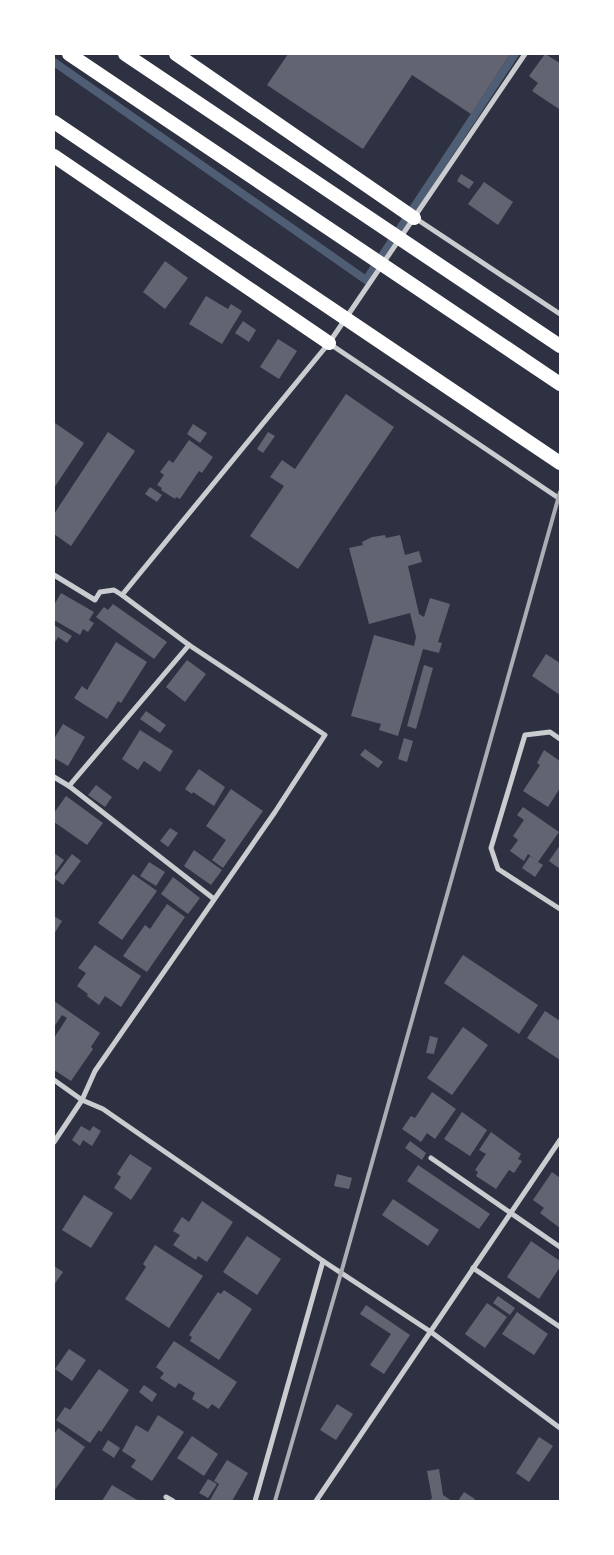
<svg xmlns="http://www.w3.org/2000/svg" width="614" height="1555" font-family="Helvetica,sans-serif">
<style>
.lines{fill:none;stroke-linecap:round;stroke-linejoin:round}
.stream{stroke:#4f5d75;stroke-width:8}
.building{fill:#626471}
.minor{stroke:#caccd0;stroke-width:5}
.trunk{stroke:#fff;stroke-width:14}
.rail{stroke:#abadb3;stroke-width:4}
</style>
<rect width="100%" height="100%" fill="#2d3142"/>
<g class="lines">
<!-- stream -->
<polyline class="stream" points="54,62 366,280 515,54"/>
</g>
<!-- building -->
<g class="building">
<polygon points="288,54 510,54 471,114 412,75 363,149 267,85"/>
<polygon points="545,54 560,63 560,107 559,109 532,91 538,83 529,76"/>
<polygon points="461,174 474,182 469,189 457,181"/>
<polygon points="484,182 513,202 498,225 468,204"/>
<polygon points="165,261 188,278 165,309 143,292"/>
<polygon points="206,296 228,309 231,304 242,311 222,344 189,324"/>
<polygon points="243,321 256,330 249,342 235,333"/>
<polygon points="278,339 297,351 279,379 260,367"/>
<polygon points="346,394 394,427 298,569 250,536 284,486 270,477 282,460 295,469"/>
<polygon points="55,423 84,443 54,488 54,426"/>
<polygon points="193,424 207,433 200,443 187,434"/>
<polygon points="108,432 135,451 71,546 54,534 54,514"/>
<polygon points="268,432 275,436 263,453 257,449"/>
<polygon points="189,440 213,457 202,473 199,471 180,499 176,497 175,499 161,490 162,488 157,485 164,475 160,472 169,460 173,463"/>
<polygon points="150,487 162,495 157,502 145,494"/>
<polygon points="385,535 386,538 400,535 405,555 419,551 422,562 408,566 419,614 424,617 430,598 450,604 438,642 442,643 439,653 423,649 398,736 379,730 381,724 351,716 374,635 414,646 416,637 410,613 369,624 349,548 363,545 362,542 372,537"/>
<polygon points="61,593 94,612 89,620 94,623 88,632 83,629 80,635 54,620 54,605"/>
<polygon points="113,604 167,642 154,659 96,617 104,607 108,610"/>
<polygon points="54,625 72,636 67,643 58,637 54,644"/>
<polygon points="116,642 147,662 121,703 118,701 107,719 74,698 82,686 87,690"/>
<polygon points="546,654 560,663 560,695 532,676"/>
<polygon points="187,660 206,674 185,702 166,687"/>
<polygon points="424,665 433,668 416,729 407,726"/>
<polygon points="146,711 166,725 160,733 140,719"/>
<polygon points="63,724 85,737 68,766 54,758 54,739"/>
<polygon points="140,730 173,751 160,772 144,761 138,770 122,759"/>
<polygon points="404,738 413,741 407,762 398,759"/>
<polygon points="365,749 383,762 378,768 360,755"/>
<polygon points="544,750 560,761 560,788 548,807 523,791 540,765 537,763"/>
<polygon points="199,769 225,787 214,806 193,792 192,794 185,789"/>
<polygon points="96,785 112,797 105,807 88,795"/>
<polygon points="231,789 263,811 223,868 212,860 226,840 206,826"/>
<polygon points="66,796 103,823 87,845 54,822 54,813"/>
<polygon points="523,807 559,832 538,862 543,865 535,877 522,868 530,856 536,860 528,854 524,861 510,851 518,840 513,836 524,820 517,815"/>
<polygon points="170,828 178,833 168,847 160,841"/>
<polygon points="560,845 560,869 549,861"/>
<polygon points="194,850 222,870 211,885 184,866"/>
<polygon points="54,853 64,860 54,874"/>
<polygon points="72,854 81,861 63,885 54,878"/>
<polygon points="149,862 165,872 156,886 140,876"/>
<polygon points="133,874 157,891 122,940 98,923"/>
<polygon points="173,877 200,898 188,914 161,894"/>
<polygon points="167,904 185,917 147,972 123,956 145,925 150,929"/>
<polygon points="54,916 62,921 54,934"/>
<polygon points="95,945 141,976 121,1007 105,996 99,1005 87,996 88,994 77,986 86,973 78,968"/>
<polygon points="463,955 538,1005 519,1034 444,983"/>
<polygon points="54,1001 100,1033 91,1047 93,1049 71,1081 54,1070 54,1038 67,1018 62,1015 54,1027"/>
<polygon points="545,1011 560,1021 560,1060 527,1038"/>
<polygon points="463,1027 488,1045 452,1095 427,1078"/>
<polygon points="430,1036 438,1038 434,1054 426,1053"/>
<polygon points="432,1092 456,1109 435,1139 427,1133 421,1142 402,1129 411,1116 415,1118"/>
<polygon points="462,1112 487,1130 470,1156 444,1139"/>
<polygon points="81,1126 90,1131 93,1126 101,1131 92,1146 83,1140 80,1146 72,1140"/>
<polygon points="491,1132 521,1154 518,1159 522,1161 514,1173 509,1170 496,1189 476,1176 478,1172 475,1170 486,1154 479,1150"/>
<polygon points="410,1141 426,1153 422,1160 405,1148"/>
<polygon points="130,1154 152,1168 131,1200 114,1188 121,1177 117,1174"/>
<polygon points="418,1165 490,1214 479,1229 407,1181"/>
<polygon points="552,1172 560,1178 560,1228 540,1213 544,1208 533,1200"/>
<polygon points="337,1174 352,1178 349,1189 334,1186"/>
<polygon points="84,1195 113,1213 91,1248 62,1230"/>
<polygon points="393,1199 439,1230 428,1246 382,1215"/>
<polygon points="202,1201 233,1222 207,1262 198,1256 196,1260 173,1245 180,1235 173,1231 182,1217 189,1222"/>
<polygon points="247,1236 281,1259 257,1295 223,1272"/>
<polygon points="531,1241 560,1261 560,1267 539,1299 507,1277"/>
<polygon points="155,1245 203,1276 169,1328 125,1299 146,1267 143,1264"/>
<polygon points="54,1266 63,1272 54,1285"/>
<polygon points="224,1290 252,1309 219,1360 190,1341 192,1337 189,1335 218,1292 221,1294"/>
<polygon points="498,1296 515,1308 510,1315 493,1303"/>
<polygon points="487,1303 507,1317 485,1348 465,1334"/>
<polygon points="366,1305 410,1335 384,1374 370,1365 391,1334 360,1314"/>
<polygon points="517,1312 548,1334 534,1355 502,1334"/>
<polygon points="174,1341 237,1382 219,1409 212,1404 208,1409 192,1399 195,1393 179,1383 175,1388 160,1378 164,1373 156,1367"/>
<polygon points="69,1349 86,1360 72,1381 55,1369"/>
<polygon points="99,1369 129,1390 101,1432 99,1430 90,1443 56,1420 65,1407 70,1410"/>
<polygon points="144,1385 157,1394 152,1402 139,1392"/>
<polygon points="337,1404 353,1414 336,1440 320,1430"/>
<polygon points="158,1415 184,1432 152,1481 131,1467 136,1460 122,1451 136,1425 148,1432"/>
<polygon points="58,1428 85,1447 54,1491 54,1434"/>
<polygon points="192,1436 218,1454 204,1476 177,1458"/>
<polygon points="539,1437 553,1446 529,1482 516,1473"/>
<polygon points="108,1440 120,1448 114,1458 102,1450"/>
<polygon points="227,1460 248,1473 232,1501 212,1501 210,1500 219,1484 214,1481"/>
<polygon points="439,1469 443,1495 452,1501 429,1501 432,1498 427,1471"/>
<polygon points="208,1479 217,1484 208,1498 199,1493"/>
<polygon points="112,1485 139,1501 102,1501"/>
<polygon points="464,1492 475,1499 473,1501 458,1501"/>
</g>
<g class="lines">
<!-- minor -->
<g class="minor">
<polyline points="415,218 560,314"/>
<polyline points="330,344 560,499"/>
<polyline points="54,575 95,600 100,592 114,590 122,595"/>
<polyline points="560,739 550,732 525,735 491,848 498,869 560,909"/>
<polyline points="54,777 69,786 214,899"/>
<polyline points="69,786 189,645"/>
<polyline points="54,1080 82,1100 103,1109 323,1261 431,1332 560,1428"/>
<polyline points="54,1142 82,1100 95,1071 275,812 325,735 189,645 122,595 329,343 525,54"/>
<polyline points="431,1158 560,1247"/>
<polyline points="473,1268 560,1327"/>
<polyline points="166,1497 173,1501"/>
<polyline points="255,1501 323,1261"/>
<polyline points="316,1501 560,1140"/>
</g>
<!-- trunk -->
<g class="trunk">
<polyline points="69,54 560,384"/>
<polyline points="125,54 560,346"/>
<polyline points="176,54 414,218"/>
<polyline points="54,122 560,463"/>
<polyline points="54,156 329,343"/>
</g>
<!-- rail -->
<polyline class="rail" points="275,1501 341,1273 560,492"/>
</g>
<!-- border -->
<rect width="614" height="1555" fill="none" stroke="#ffffff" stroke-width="110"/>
</svg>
